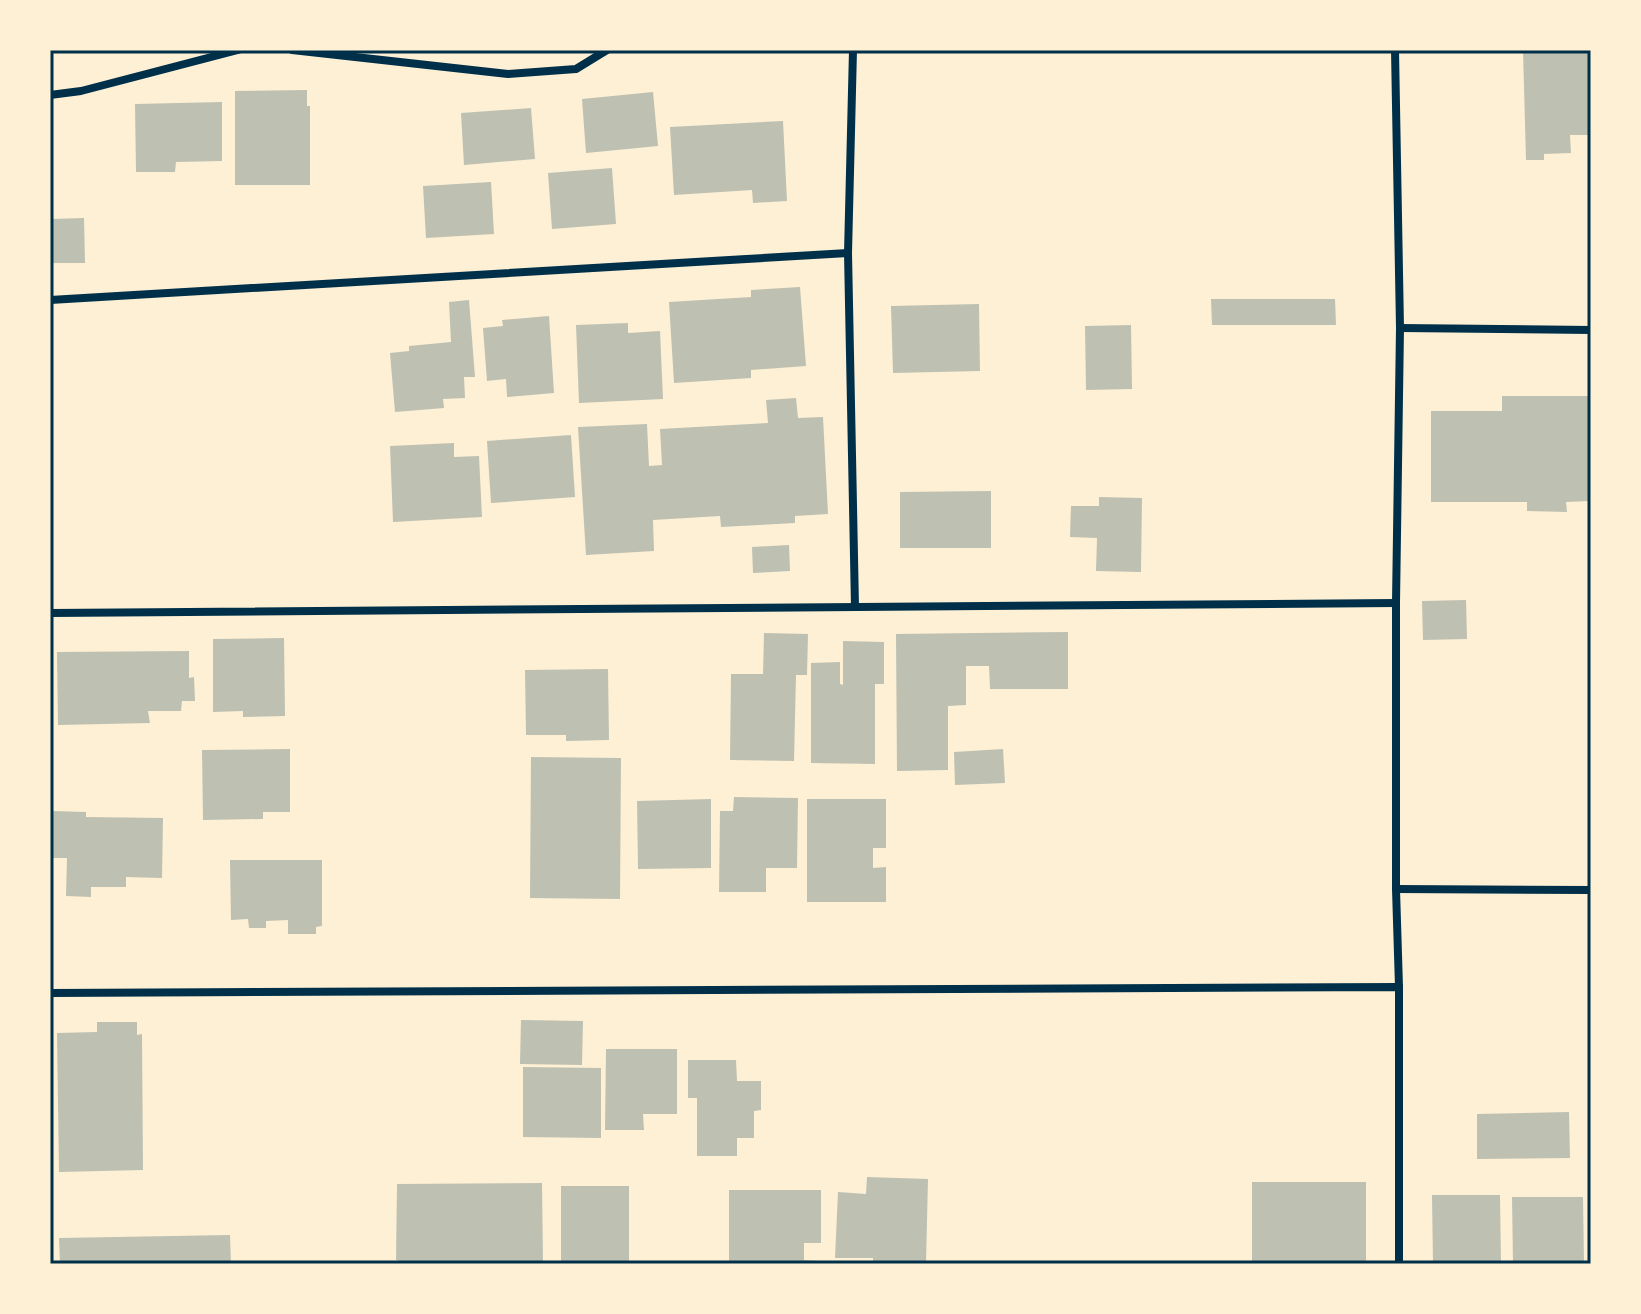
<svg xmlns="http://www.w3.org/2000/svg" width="1641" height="1314" font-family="Montserrat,sans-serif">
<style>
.building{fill:#bec0b2}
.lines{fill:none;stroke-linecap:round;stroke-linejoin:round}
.minor{stroke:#003049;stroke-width:8}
.neatline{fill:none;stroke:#003049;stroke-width:3}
</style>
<rect width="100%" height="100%" fill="#fdf0d5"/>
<!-- building -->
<g class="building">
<polygon points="1523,50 1591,50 1591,135 1570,135 1571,153 1544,154 1544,160 1526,160"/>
<polygon points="307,90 307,106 310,106 310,185 235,185 235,91"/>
<polygon points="653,92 658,146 586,153 582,99"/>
<polygon points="222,102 222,161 176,162 175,172 136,172 135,104"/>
<polygon points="531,108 535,159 464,165 461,113"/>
<polygon points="783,121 787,201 753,203 752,190 674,195 670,127"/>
<polygon points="612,168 616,224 552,229 548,173"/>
<polygon points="491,182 494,234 426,238 423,186"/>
<polygon points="84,218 85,263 50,263 50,219"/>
<polygon points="800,287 806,366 751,370 751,378 674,383 669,302 751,297 751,290"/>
<polygon points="1211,299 1335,299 1336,325 1212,325"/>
<polygon points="469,300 475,377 464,377 465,398 443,399 444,408 395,412 390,353 409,351 409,346 451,342 449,302"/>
<polygon points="979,304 980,371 893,373 891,306"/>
<polygon points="549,316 554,393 507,397 506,379 487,381 483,328 503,326 502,320"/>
<polygon points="628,323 628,333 660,331 663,399 579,403 576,325"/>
<polygon points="1131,325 1132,389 1086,390 1085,326"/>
<polygon points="1502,396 1590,396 1591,501 1566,502 1567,512 1527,511 1527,502 1431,502 1431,411 1502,411"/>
<polygon points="796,398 798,418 823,417 828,514 795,516 795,523 721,527 720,516 653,520 654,551 586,555 578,427 647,424 649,466 662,465 660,429 768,423 766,400"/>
<polygon points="571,435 575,497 491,503 487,441"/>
<polygon points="454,443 454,457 479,456 482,517 393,522 390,446"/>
<polygon points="991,491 991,548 900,548 900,492"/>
<polygon points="1099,497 1142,498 1141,572 1096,571 1097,538 1070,537 1071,506 1099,506"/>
<polygon points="789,545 790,571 753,573 752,547"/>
<polygon points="1466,600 1467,639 1423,640 1422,601"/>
<polygon points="1068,632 1068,689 990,689 989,666 966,666 966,705 948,706 948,770 897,771 896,634"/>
<polygon points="764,633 808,634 807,675 796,675 794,761 730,760 731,674 763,674"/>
<polygon points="284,638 285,716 243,717 243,711 213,712 213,639"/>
<polygon points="843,641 884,642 884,684 875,684 875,764 811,763 811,663 840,662 840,684 843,685"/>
<polygon points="189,651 189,678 194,677 195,701 182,701 181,711 148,711 150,723 58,725 57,652"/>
<polygon points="608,669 609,740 566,741 566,735 526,735 525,670"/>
<polygon points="290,749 290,812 263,812 263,819 203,820 202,750"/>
<polygon points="1003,749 1005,783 955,785 954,752"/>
<polygon points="531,757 621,758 620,899 530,898"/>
<polygon points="734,797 798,798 797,868 766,868 766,892 719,892 720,811 733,811"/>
<polygon points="711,799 711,868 638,869 637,801"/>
<polygon points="807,799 886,799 886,848 873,848 873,868 886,867 886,902 807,902"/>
<polygon points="53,811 86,812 86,817 163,818 162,878 126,877 126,887 91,887 91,897 66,896 67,858 52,858"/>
<polygon points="230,860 322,860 322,926 316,927 316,934 288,934 288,920 266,921 266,928 249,928 248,919 231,920"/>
<polygon points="521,1020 583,1021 582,1065 520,1064"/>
<polygon points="97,1022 137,1022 137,1035 142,1034 143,1170 59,1172 57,1033 97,1032"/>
<polygon points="606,1049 677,1049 677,1114 643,1114 644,1130 605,1130"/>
<polygon points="688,1060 736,1060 737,1081 761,1081 761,1110 754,1111 754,1138 737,1138 737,1156 697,1156 697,1098 688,1098"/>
<polygon points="523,1067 601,1068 601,1138 523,1137"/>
<polygon points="1569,1112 1570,1158 1477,1159 1477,1114"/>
<polygon points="867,1177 928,1179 926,1264 873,1264 873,1258 835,1258 838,1192 866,1194"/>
<polygon points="1252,1182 1366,1182 1366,1263 1252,1264"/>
<polygon points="542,1183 543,1264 398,1264 398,1260 396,1260 397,1184"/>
<rect x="561" y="1186" width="68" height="78"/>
<polygon points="729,1190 821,1190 821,1243 804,1243 804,1260 819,1261 819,1264 729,1264"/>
<polygon points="1432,1195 1500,1195 1501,1264 1433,1264"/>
<polygon points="1512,1197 1583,1197 1584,1264 1513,1264"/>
<polygon points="230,1235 231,1264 60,1264 59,1238"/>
</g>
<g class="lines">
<!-- minor -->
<g class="minor">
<polyline points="292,50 508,74 576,69 607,50"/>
<polyline points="853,50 848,253 855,607"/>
<polyline points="1395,50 1400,328 1396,603 1396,889 1399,987"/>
<polyline points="50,95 81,91 238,50"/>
<polyline points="50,300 848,253"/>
<polyline points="1400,328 1591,330"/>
<polyline points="50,613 1396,603"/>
<polyline points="1396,889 1591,890"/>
<polyline points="50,993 1399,987 1399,1264"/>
</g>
</g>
<!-- border -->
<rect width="1641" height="1314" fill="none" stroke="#fdf0d5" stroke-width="104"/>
<rect x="52" y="52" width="1537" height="1210" class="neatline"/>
</svg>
